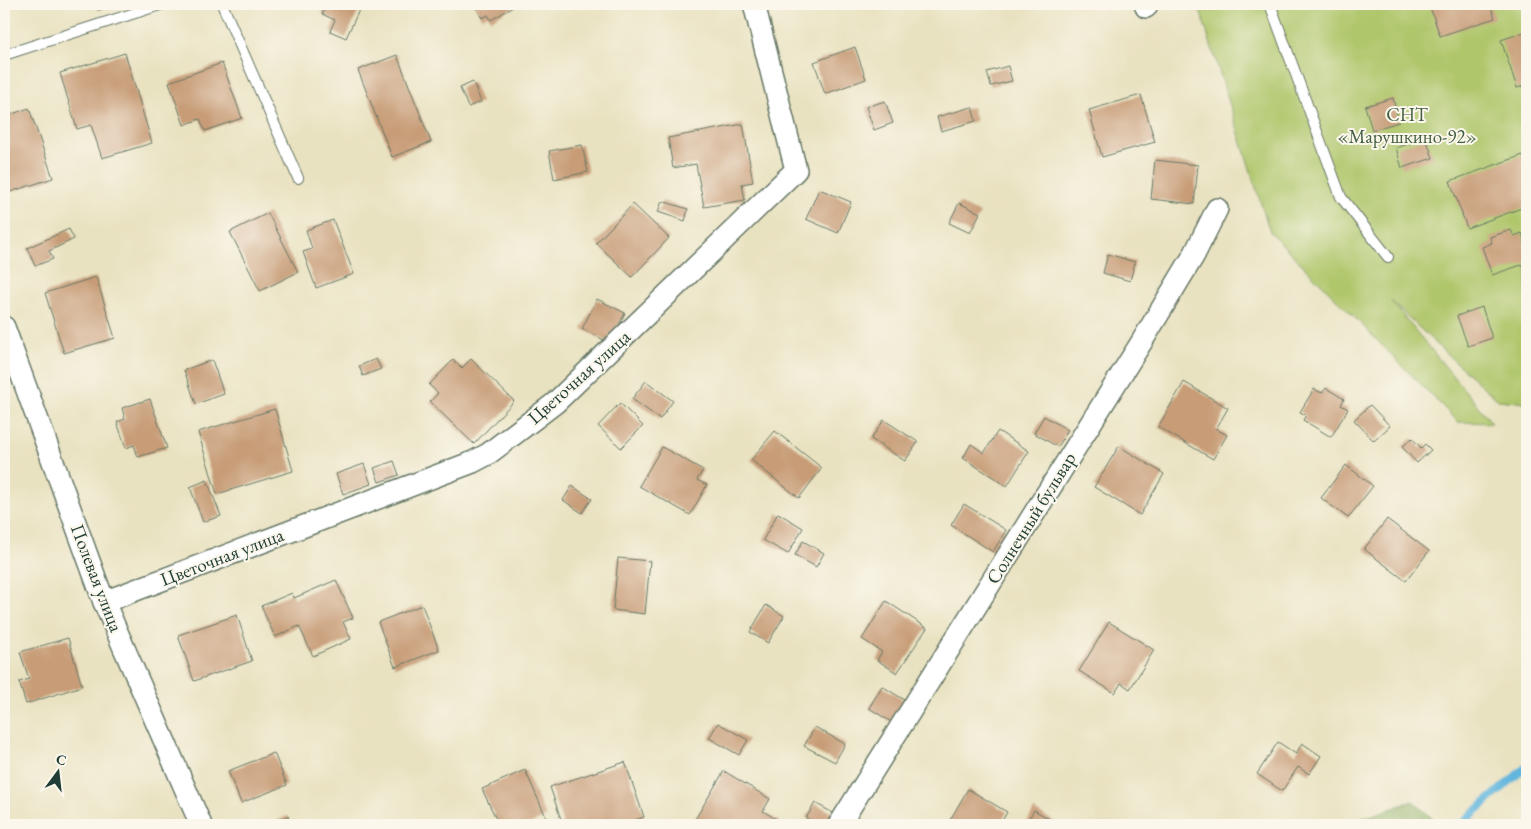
<svg xmlns="http://www.w3.org/2000/svg" width="1531" height="829" font-family="'EB Garamond',serif">
<style>
.green{fill:#afc66b;stroke:#678250}
.forest{fill:#8bab5f;stroke:#55744a}
.lines{fill:none;stroke-linecap:round;stroke-linejoin:round}
.stream{stroke:#60b6dd;stroke-width:8}
.building{fill:#c79c77}
.lane-casing{stroke:#667765;stroke-width:12}
.street-casing{stroke:#667765;stroke-width:24}
.lane{stroke:#fff;stroke-width:10}
.street{stroke:#fff;stroke-width:21}
.labels{text-anchor:middle;dominant-baseline:central;stroke-width:4;stroke-linejoin:round;paint-order:stroke}
.park-label{font-size:19px;fill:#435f42;stroke:#fbf7ec}
.street-label{font-size:19px;fill:#1f3d34;stroke:#fbf7ec}
</style>
<rect width="100%" height="100%" fill="#fbf7ec"/>
<filter id="ink" filterUnits="userSpaceOnUse"><feTurbulence type="fractalNoise" baseFrequency=".02" numOctaves="2"/><feDisplacementMap in="SourceGraphic" scale="10" xChannelSelector="R" yChannelSelector="G"/><feConvolveMatrix kernelMatrix="1 2 1 2 8 2 1 2 1" color-interpolation-filters="sRGB"/></filter>
<filter id="wash" filterUnits="userSpaceOnUse"><feTurbulence type="fractalNoise" baseFrequency=".0096" numOctaves="4" result="noise"/><feDisplacementMap in="SourceGraphic" scale="20" xChannelSelector="R" yChannelSelector="G"/><feGaussianBlur stdDeviation="1.12" result="paint"/><feColorMatrix in="noise" values="0 0 0 0 0 0 0 0 0 0 0 0 0 0 0 0 0 1.4 0 .05"/><feComposite in="paint" operator="in"/></filter>
<g filter="url(#wash)">
<rect width="100%" height="100%" fill="#e9e2c1"/>
<!-- green -->
<polygon class="green" points="1198,4 1527,4 1527,403 1498,400 1453,360 1391,301 1492,423 1458,422 1270,232"/>
<!-- forest -->
<polygon class="forest" points="1413,801 1440,825 1343,825"/>
<g class="lines">
<!-- stream -->
<polyline class="stream" points="1460,825 1527,766"/>
</g>
<g id="blocks">
<!-- building -->
<g class="building">
<polygon points="96,4 116,4 98,10"/>
<polygon points="327,4 347,4 359,10 346,38 330,31 335,20 322,14"/>
<polygon points="474,4 518,4 491,20 488,15 482,18"/>
<polygon points="1429,4 1490,4 1495,18 1440,36"/>
<polygon points="1527,31 1527,85 1517,88 1501,40"/>
<polygon points="855,47 866,79 825,94 814,62"/>
<polygon points="125,53 152,143 102,158 91,125 77,129 60,73"/>
<polygon points="397,55 431,142 392,157 358,70"/>
<polygon points="222,63 242,118 205,131 200,119 184,125 169,82"/>
<polygon points="1008,66 1012,81 991,86 987,72"/>
<polygon points="473,82 481,102 468,107 460,88"/>
<polygon points="1141,95 1155,142 1102,157 1089,110"/>
<polygon points="1393,98 1399,122 1372,130 1365,106"/>
<polygon points="885,101 893,123 874,130 866,107"/>
<polygon points="972,107 976,121 941,131 937,117"/>
<polygon points="29,108 53,178 4,194 4,117"/>
<polygon points="743,124 753,182 742,184 745,200 704,207 696,164 673,168 668,138"/>
<polygon points="1426,138 1433,158 1402,168 1396,148"/>
<polygon points="582,145 588,172 554,179 549,151"/>
<polygon points="1523,155 1527,168 1527,206 1467,228 1450,181"/>
<polygon points="1155,160 1198,165 1194,204 1151,199"/>
<polygon points="819,189 851,202 838,233 806,219"/>
<polygon points="662,201 688,209 685,221 658,212"/>
<polygon points="959,203 980,213 970,233 949,223"/>
<polygon points="633,204 669,238 632,277 596,243"/>
<polygon points="268,213 298,272 260,291 230,232"/>
<polygon points="333,220 354,274 316,288 303,252 312,249 306,230"/>
<polygon points="69,229 74,239 49,251 53,259 35,266 27,248"/>
<polygon points="1511,230 1514,236 1522,233 1527,250 1527,263 1492,275 1482,247 1492,243 1490,237"/>
<polygon points="1108,254 1135,262 1130,281 1103,273"/>
<polygon points="96,277 115,338 64,353 45,293"/>
<polygon points="597,299 625,313 610,343 582,329"/>
<polygon points="1482,307 1492,338 1468,346 1457,316"/>
<polygon points="376,359 381,369 363,376 359,366"/>
<polygon points="471,359 514,401 474,444 430,402 438,393 429,385 453,360 462,368"/>
<polygon points="212,360 224,394 196,404 184,370"/>
<polygon points="646,381 673,401 660,419 632,399"/>
<polygon points="1184,382 1228,408 1216,429 1227,435 1213,459 1158,427"/>
<polygon points="1326,388 1344,399 1341,405 1348,409 1331,437 1303,420 1306,415 1300,412 1314,389 1322,393"/>
<polygon points="150,399 167,448 138,457 134,445 126,448 117,422 125,419 122,408"/>
<polygon points="620,403 643,426 621,448 598,426"/>
<polygon points="1370,405 1390,426 1374,441 1354,420"/>
<polygon points="275,409 293,471 217,494 198,432"/>
<polygon points="1044,416 1068,430 1058,447 1034,433"/>
<polygon points="884,420 918,442 905,461 871,439"/>
<polygon points="775,431 822,468 799,498 751,460"/>
<polygon points="998,431 1029,451 1007,486 963,458 971,444 984,453"/>
<polygon points="1412,438 1421,448 1425,444 1431,450 1417,463 1402,447"/>
<polygon points="1119,446 1164,474 1140,515 1094,487"/>
<polygon points="662,447 703,470 697,480 707,485 690,515 639,486"/>
<polygon points="394,461 399,475 379,482 374,468"/>
<polygon points="364,464 371,484 343,494 336,474"/>
<polygon points="1346,465 1373,486 1348,518 1321,498"/>
<polygon points="207,480 221,516 203,522 190,487"/>
<polygon points="572,486 592,499 582,513 563,500"/>
<polygon points="964,504 1006,530 993,552 951,525"/>
<polygon points="778,513 803,528 788,554 763,540"/>
<polygon points="1387,519 1429,551 1406,581 1364,549"/>
<polygon points="803,541 824,553 816,567 795,555"/>
<polygon points="618,558 650,561 645,614 613,610"/>
<polygon points="336,580 353,618 343,622 351,639 313,656 299,626 275,637 261,606 292,593 294,598"/>
<polygon points="886,601 927,628 897,673 877,660 882,652 862,639"/>
<polygon points="422,605 439,650 395,667 378,622"/>
<polygon points="766,605 784,616 768,643 750,632"/>
<polygon points="237,615 252,661 194,681 178,635"/>
<polygon points="1109,622 1154,650 1130,689 1121,683 1115,693 1079,671"/>
<polygon points="68,638 82,686 26,704 19,682 29,679 20,652"/>
<polygon points="882,686 906,701 893,723 869,708"/>
<polygon points="718,723 748,740 739,755 709,738"/>
<polygon points="815,727 845,744 835,762 804,746"/>
<polygon points="1278,742 1296,754 1302,743 1321,756 1309,774 1298,767 1282,791 1257,774"/>
<polygon points="274,753 287,785 241,803 228,771"/>
<polygon points="625,762 644,817 621,825 563,825 550,787"/>
<polygon points="525,770 546,817 528,825 499,825 482,789"/>
<polygon points="724,771 770,799 763,811 779,821 777,825 701,825 694,821"/>
<polygon points="968,789 1007,812 1000,825 947,825"/>
<polygon points="815,803 833,813 825,825 819,825 806,818"/>
<polygon points="1034,810 1060,825 1025,825"/>
<polygon points="288,816 291,825 277,825 276,821"/>
</g>
</g>
</g>
<g filter="url(#ink)">
<use href="#blocks" fill-opacity="0" stroke="#667765" stroke-width="1"/>
<g class="lines">
<defs>
<g id="lane">
<polyline points="222,4 298,178"/>
<polyline points="1270,4 1341,197 1388,257"/>
<polyline points="4,55 163,4"/>
</g>
<g id="street">
<polyline points="1145,4 1146,7"/>
<polyline points="4,327 104,602 201,825"/>
<polyline points="104,602 473,462 488,454 555,403 796,170 754,4"/>
<polyline points="839,825 1141,343 1194,255 1217,209"/>
</g>
</defs>
<!-- lane casing -->
<use href="#lane" class="lane-casing"/>
<!-- street casing -->
<use href="#street" class="street-casing"/>
<!-- lane -->
<use href="#lane" class="lane"/>
<!-- street -->
<use href="#street" class="street"/>
</g>
</g>
<g class="labels">
<!-- park labels -->
<g class="park-label">
<text x="1407" y="114">СНТ<tspan x="1407" dy="22">«Марушкино-92»</tspan></text>
</g>
<!-- street labels -->
<g class="street-label">
<text transform="translate(579 377) rotate(-42)">Цветочная улица</text>
<text transform="translate(1031 518) rotate(-58)">Солнечный бульвар</text>
<text transform="translate(222 557) rotate(-21)">Цветочная улица</text>
<text transform="translate(97 578) rotate(69)">Полевая улица</text>
</g>
</g>
<!-- margin -->
<rect width="1531" height="829" fill="none" stroke="#fbf7ec" stroke-width="20"/>
<!-- north arrow -->
<g transform="translate(58 772) rotate(15)" stroke="#fbf7ec" stroke-width="4" paint-order="stroke">
<path d="M0-4L9 19L0 12L-9 19Z" fill="#1f3d34"/>
<text y="-8" font-size="14" font-weight="bold" text-anchor="middle" fill="#1f3d34">С</text>
</g>
</svg>
